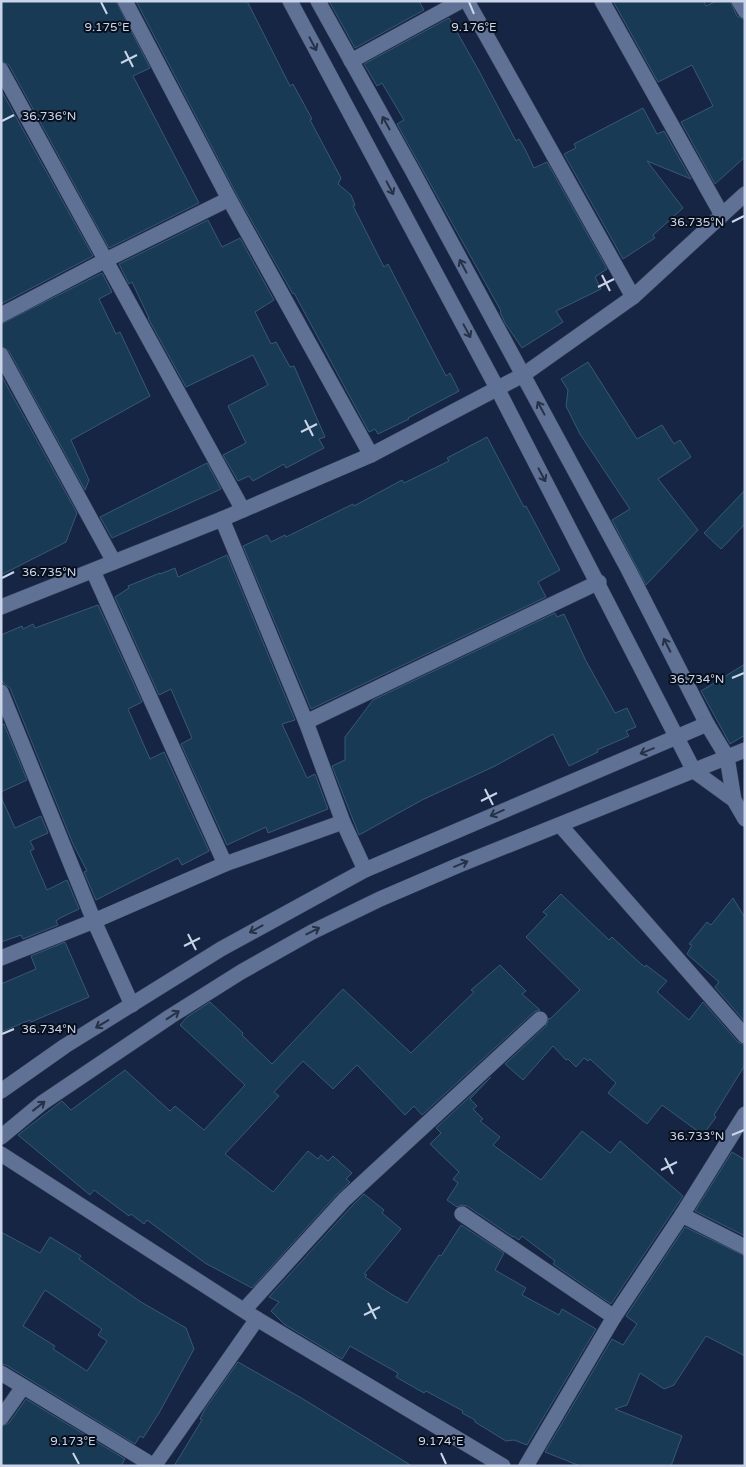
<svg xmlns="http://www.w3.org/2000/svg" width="746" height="1467" font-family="'Varela Round',sans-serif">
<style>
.building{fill:#183a54;stroke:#375975;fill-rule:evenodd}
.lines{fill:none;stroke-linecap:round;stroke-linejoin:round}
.minor-casing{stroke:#37405b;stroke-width:16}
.tertiary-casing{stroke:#37405b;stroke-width:16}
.minor{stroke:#5f7195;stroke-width:15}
.tertiary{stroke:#5f7195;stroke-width:15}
.oneway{stroke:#263146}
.ticks{fill:none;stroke:#cbd5e9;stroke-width:2}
.ticks-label{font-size:12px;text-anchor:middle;fill:#cbd5e9;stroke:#080f1c;stroke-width:4;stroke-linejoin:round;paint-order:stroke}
</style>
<rect width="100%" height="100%" fill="#162543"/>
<!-- building -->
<g class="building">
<polygon points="1,1 116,1 150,68 133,76 199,203 109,248 9,65 1,61"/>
<polygon points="136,1 247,1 290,86 293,84 312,119 310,120 341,178 338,184 351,195 355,205 353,206 384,267 388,264 446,376 450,373 459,391 408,418 409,419 378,434 375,429 369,432 294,293 293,294 237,195"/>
<polygon points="329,1 419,1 424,10 355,48"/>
<polygon points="613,1 704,1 706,6 717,1 730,1 737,16 745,20 745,157 715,184 681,122 713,106 692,65 658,82"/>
<polygon points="449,18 479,71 516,141 519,139 525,149 534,168 547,162 607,269 595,277 601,289 556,311 563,322 522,348 505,323 500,312 501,311 397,124 404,120 382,83 377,86 364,64"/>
<polygon points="1,90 93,256 1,304"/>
<polygon points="643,108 657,134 664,131 691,179 647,161 683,208 653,235 655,238 623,259 564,154 576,148 574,144"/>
<polygon points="208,220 222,247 240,238 274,300 255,312 271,344 276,342 290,367 294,366 325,437 319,439 324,448 286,468 284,464 253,481 249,476 238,481 223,455 246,443 228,406 268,385 253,355 186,387 148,318 149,318 132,282 129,284 119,264"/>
<polygon points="102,273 112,292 99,299 116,334 120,332 150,396 71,440 89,480 85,490 9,351 1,346 1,324"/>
<polygon points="588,362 637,439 662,425 674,444 680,440 691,457 658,479 698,530 646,585 612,520 630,509 580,434 566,406 568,390 561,379"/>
<polygon points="1,375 77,513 66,542 1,575"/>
<polygon points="487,437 524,507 526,506 560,570 538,582 546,597 311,709 243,546 267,535 271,542 285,535 286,537 353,504 354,506 402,480 404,483 449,461 447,458"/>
<polygon points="207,463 221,489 112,538 100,517"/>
<polygon points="745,490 745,524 721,549 704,533"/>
<polygon points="227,555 295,720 282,724 307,778 315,774 328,809 268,833 266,827 227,845 181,744 192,738 171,689 159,695 115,597 129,588 128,586 160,573 160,574 175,568 178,577"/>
<polygon points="98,605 142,702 128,709 150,759 164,752 209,851 182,865 178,858 96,900 84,872 87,871 73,844 10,688 3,683 1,678 1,635 22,626 23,629 33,624 35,628"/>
<polygon points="555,613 557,617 564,614 586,661 615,713 627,708 636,727 626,731 629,736 597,750 598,752 569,766 553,734 495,766 422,800 359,835 332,766 345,760 345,737 373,700"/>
<polygon points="745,664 745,735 730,744 701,691"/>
<polygon points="4,724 27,780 1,792 1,725"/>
<polygon points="1,797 15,828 41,816 48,833 30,841 34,849 30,851 47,890 67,880 79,909 60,918 56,921 58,925 23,939 21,935 1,942"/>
<polygon points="561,894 609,940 612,937 641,964 645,967 646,965 667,981 657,992 689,1020 703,1002 738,1042 745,1045 745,1065 714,1115 716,1117 703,1135 662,1105 647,1124 608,1093 616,1083 590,1059 588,1061 584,1058 576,1067 568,1059 566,1060 553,1046 523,1080 505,1064 546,1026 549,1018 550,1019 580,990 526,937 547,915 543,912"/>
<polygon points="733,898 745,918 745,1022 715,987 719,982 687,954 692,945 689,944 707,922 711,925"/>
<polygon points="65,942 89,997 31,1022 30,1020 1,1032 1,984 36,969 31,956"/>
<polygon points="500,965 526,991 522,994 540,1010 534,1012 422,1115 414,1106 405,1115 357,1065 333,1089 303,1061 274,1092 279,1096 225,1154 273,1192 308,1151 318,1159 321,1155 328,1161 333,1156 352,1173 346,1179 350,1182 337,1194 252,1288 205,1263 147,1220 144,1224 131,1214 129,1216 94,1190 90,1195 18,1135 62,1101 71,1110 125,1070 170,1111 175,1106 204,1130 245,1085 180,1025 187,1017 210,1002 243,1033 242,1035 272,1064 343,989 411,1053 474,992 471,990"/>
<polygon points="491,1077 470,1099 477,1106 473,1109 483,1119 480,1121 500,1137 493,1145 541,1180 582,1131 610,1153 620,1141 683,1196 611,1304 553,1264 555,1261 522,1236 519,1240 513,1236 513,1237 467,1206 462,1205 457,1207 447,1200 458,1183 453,1179 459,1172 430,1144 441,1133 436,1128"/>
<polygon points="732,1152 745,1160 745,1236 695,1211"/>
<polygon points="364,1194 384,1210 382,1213 401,1229 364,1274 367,1275 365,1277 391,1294 407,1303 439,1255 441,1256 461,1225 504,1253 495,1270 526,1288 522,1295 559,1315 562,1309 596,1329 527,1445 514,1440 506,1441 475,1422 475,1420 462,1413 463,1411 426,1391 424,1393 396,1377 398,1373 350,1346 342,1359 284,1324 271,1311 279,1302 269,1297 351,1207"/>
<polygon points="685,1227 745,1256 745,1356 706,1336 674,1385 664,1389 640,1373 627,1405 615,1409 682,1436 671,1466 580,1466 545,1452 612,1339 623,1345 637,1324 626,1316"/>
<path d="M 1,1232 L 40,1253 L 50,1237 L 81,1256 L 79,1259 L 141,1302 L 186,1328 L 194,1349 L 159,1413 L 143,1438 L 140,1436 L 135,1444 L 6,1365 L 1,1364 ZM 45,1290 L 102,1329 L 98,1335 L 107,1341 L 87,1371 L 53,1349 L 55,1346 L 23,1326 Z"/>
<polygon points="238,1362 303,1399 412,1466 174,1466 202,1420 200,1419 205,1409"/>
<polygon points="26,1399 125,1459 121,1466 1,1466 1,1427 9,1423"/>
</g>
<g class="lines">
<defs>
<g id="minor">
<polyline points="125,1 229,199 371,455"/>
<polyline points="467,1 633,297"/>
<polyline points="602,1 722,215"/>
<polyline points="739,1 745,11"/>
<polyline points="351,61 461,1"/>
<polyline points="1,70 243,510"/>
<polyline points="1,315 106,260 229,199"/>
<polyline points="1,355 114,562"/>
<polyline points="222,519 306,722 343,822 365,870"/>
<polyline points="93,571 225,864"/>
<polyline points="1,607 222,519 371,455 523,375 633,297 745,194"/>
<polyline points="1,692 94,921 132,1005"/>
<polyline points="306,722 599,582"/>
<polyline points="560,825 745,1036"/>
<polyline points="1,958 94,921 225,864 343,822"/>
<polyline points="462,1214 614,1317"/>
<polyline points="682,1215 745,1247"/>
<polyline points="244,1310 344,1200 540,1019"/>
<polyline points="1,1373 154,1466"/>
<polyline points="1,1418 23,1387"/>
<polyline points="154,1466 257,1319"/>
<polyline points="526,1466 614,1317 682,1215 745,1114"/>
</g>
<g id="tertiary">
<polyline points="290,1 497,388 694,771 734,800"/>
<polyline points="318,1 412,170 628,569 707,724 727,757 734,800 745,819"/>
<polyline points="1,1091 65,1046 221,949 365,870 707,724"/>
<polyline points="1,1137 42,1103 171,1016 241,972 312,932 380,899 459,865 745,750"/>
<polyline points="1,1154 257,1319 503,1466"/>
</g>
</defs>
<!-- minor casing -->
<use href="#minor" class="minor-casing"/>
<!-- tertiary casing -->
<use href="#tertiary" class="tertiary-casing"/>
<!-- minor -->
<use href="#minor" class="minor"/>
<!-- tertiary -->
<use href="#tertiary" class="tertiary"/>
</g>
<!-- one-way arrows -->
<defs><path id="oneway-shaft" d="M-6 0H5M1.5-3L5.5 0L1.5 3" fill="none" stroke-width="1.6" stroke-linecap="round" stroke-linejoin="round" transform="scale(1.25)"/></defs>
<g class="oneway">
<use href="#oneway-shaft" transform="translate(313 44) rotate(62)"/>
<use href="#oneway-shaft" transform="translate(386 123) rotate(-119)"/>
<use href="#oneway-shaft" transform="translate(390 188) rotate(62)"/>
<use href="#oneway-shaft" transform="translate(463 266) rotate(-118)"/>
<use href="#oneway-shaft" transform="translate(467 331) rotate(62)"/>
<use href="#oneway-shaft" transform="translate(541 408) rotate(-118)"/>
<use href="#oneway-shaft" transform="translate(542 475) rotate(62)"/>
<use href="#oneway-shaft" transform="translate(667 645) rotate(-117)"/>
<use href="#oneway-shaft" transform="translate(647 751) rotate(158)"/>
<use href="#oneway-shaft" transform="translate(497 813) rotate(156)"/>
<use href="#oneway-shaft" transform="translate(461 864) rotate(-22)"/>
<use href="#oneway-shaft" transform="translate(256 929) rotate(151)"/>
<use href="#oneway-shaft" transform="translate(313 931) rotate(-27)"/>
<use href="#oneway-shaft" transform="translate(173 1015) rotate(-33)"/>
<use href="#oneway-shaft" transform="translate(102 1024) rotate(149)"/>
<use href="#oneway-shaft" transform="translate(39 1106) rotate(-38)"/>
</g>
<!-- ticks -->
<path class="ticks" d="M 101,2 L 107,14M 469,2 L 474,14M 125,51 L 133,67M 121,63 L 137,55M 2,121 L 14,115M 732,222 L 744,216M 602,275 L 610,291M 598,287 L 614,279M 305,420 L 313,436M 301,432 L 317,424M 2,578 L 14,572M 732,678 L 744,673M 485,789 L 493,805M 481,801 L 497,793M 188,934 L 196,950M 184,946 L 200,938M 2,1034 L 14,1029M 732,1135 L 744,1130M 665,1158 L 673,1174M 661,1170 L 677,1162M 368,1303 L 376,1319M 364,1315 L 380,1307M 73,1453 L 79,1464M 441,1453 L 446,1464"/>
<g class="ticks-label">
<text x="107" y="31">9.175°E</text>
<text x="474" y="31">9.176°E</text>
<text x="49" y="120">36.736°N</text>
<text x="697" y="226">36.735°N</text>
<text x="49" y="576">36.735°N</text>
<text x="697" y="683">36.734°N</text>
<text x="49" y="1033">36.734°N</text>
<text x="697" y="1140">36.733°N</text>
<text x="73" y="1445">9.173°E</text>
<text x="441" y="1445">9.174°E</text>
</g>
<!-- border -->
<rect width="746" height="1467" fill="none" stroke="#cbd5e9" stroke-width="5"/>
</svg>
